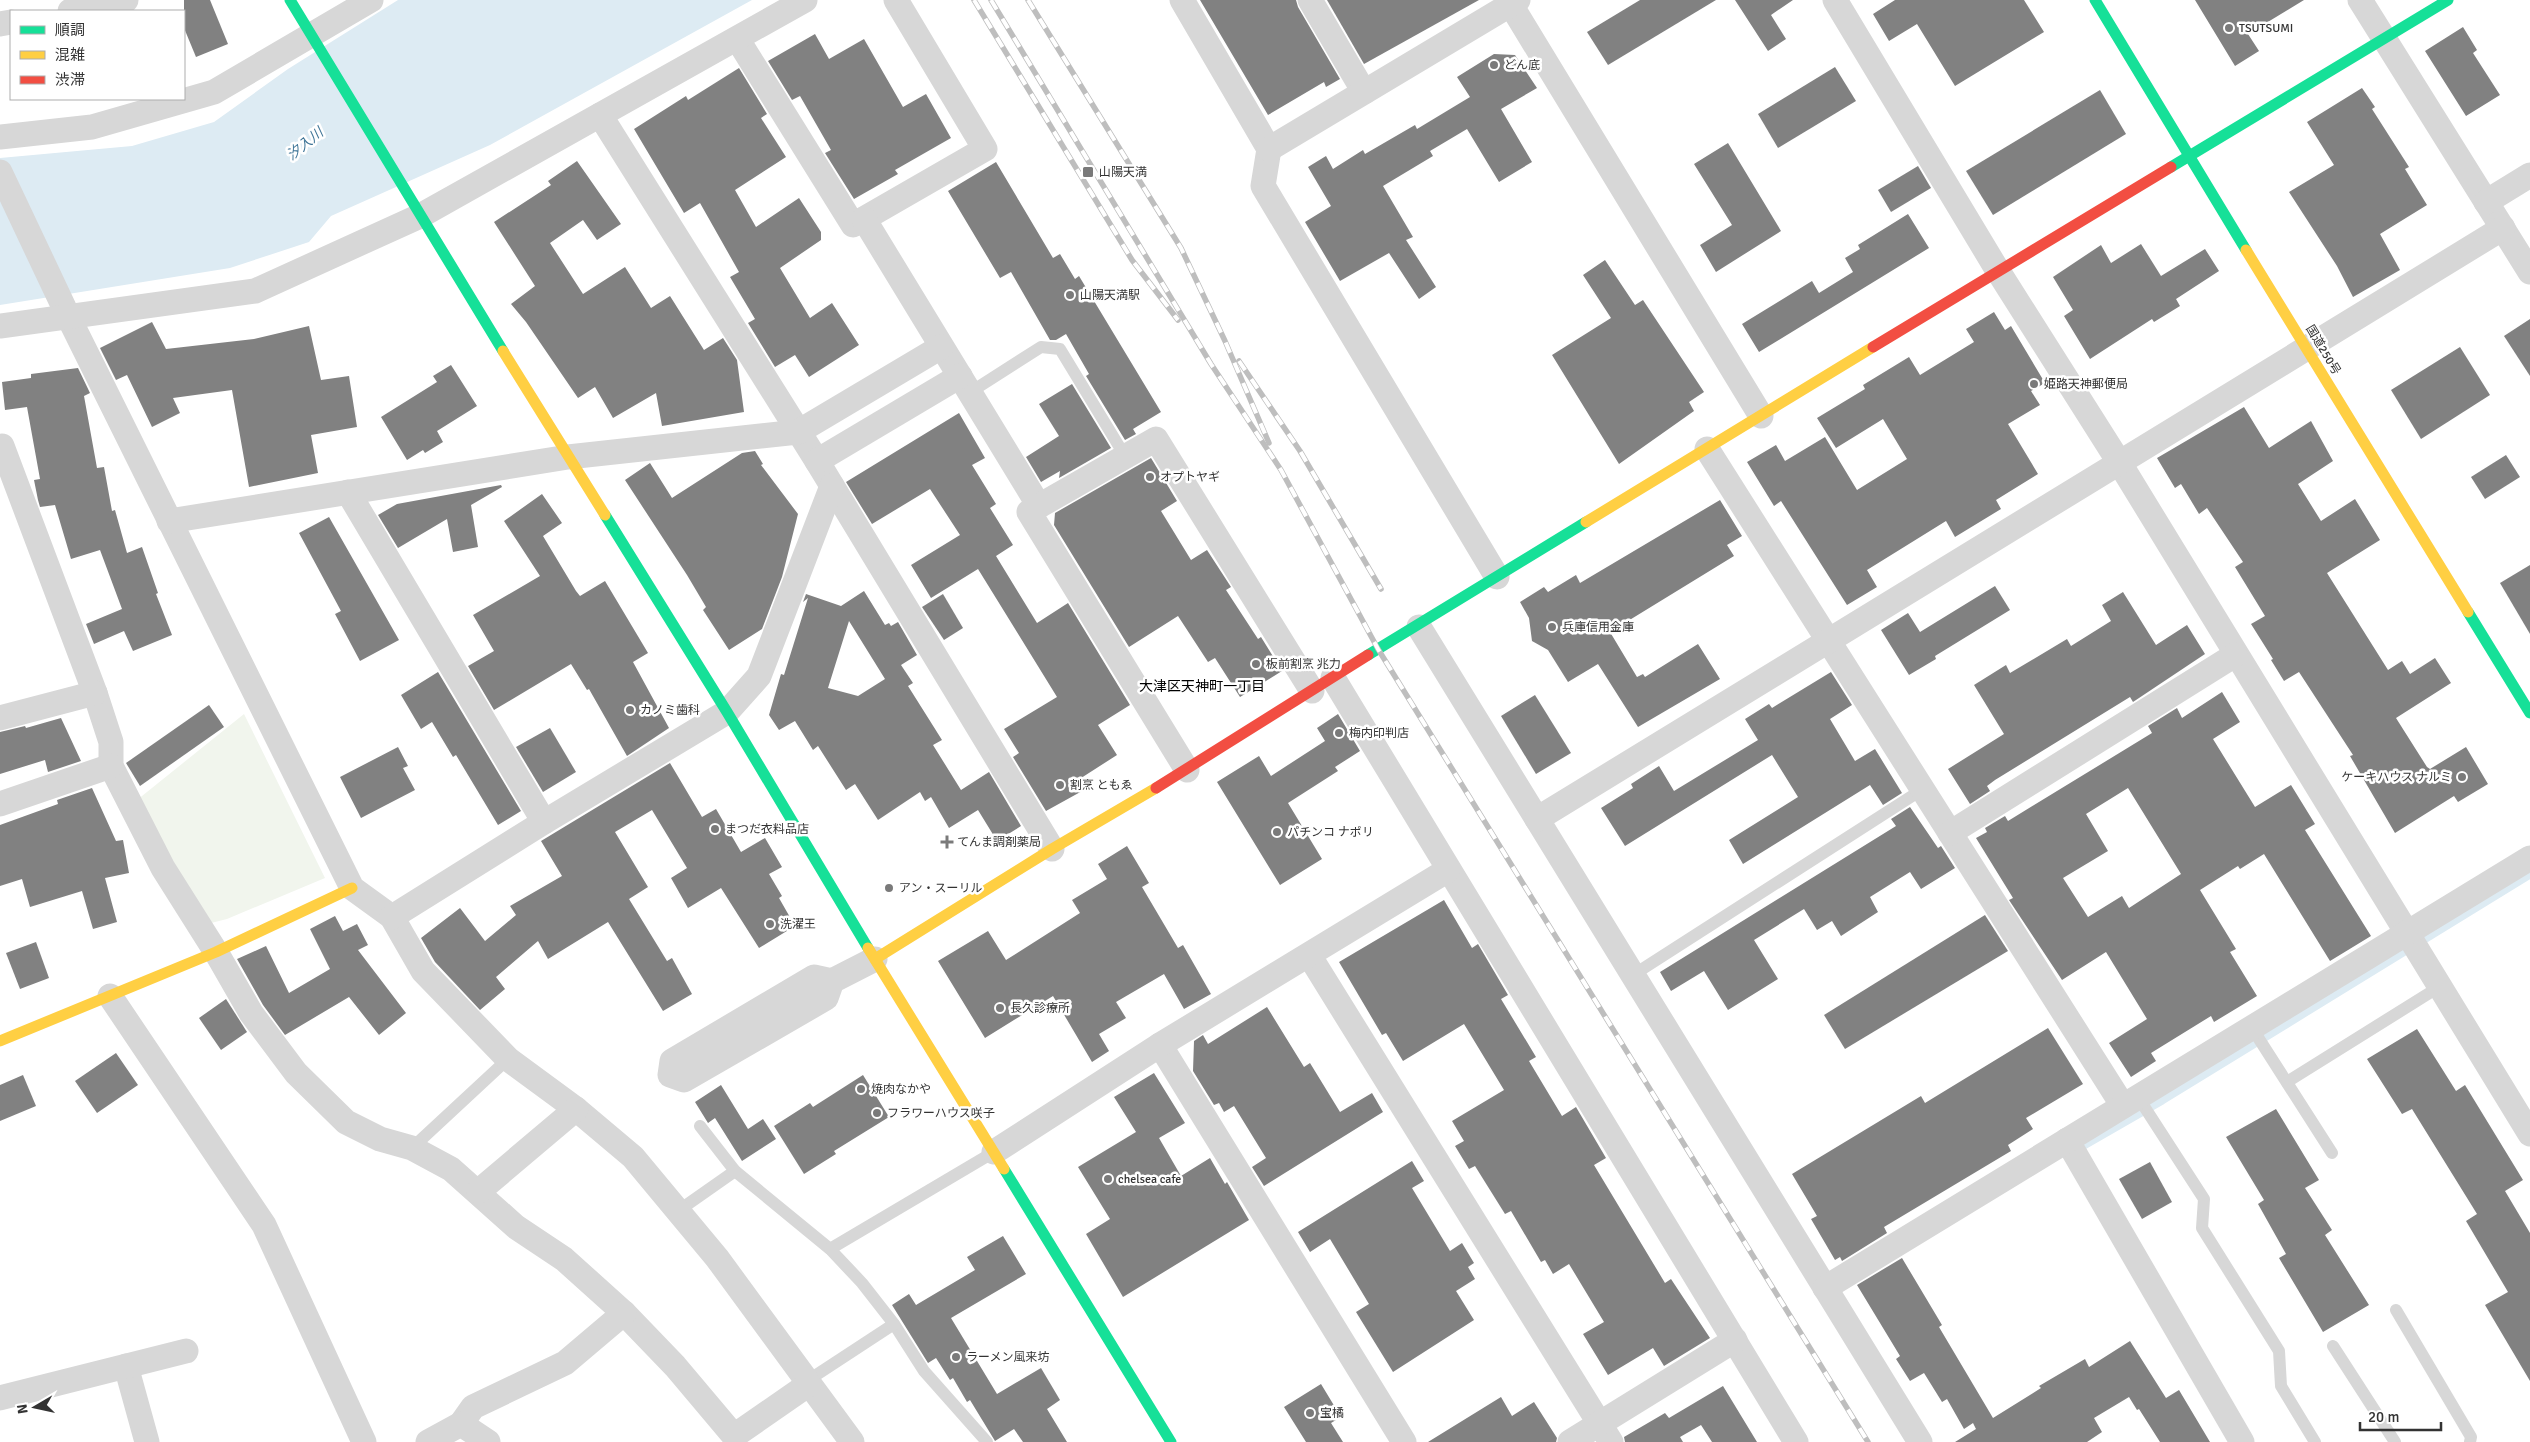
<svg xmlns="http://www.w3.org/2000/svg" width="2530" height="1442" font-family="Signika,'Noto Sans JP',sans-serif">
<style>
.green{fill:#f1f5ed}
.water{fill:#ddebf3}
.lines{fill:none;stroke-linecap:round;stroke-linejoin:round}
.stream{stroke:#ddebf3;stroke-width:9}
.building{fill:#818181;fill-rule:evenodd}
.lane{stroke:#d7d7d7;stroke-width:12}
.street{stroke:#d7d7d7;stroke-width:25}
.fast{stroke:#16e098;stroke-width:11}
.slow{stroke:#ffcf43;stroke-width:11}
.jam{stroke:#f24e42;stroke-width:11}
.rail-casing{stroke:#bebebe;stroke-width:5.5}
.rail{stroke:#fff;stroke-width:4;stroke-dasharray:11;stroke-linecap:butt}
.poi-dot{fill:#7a7a7a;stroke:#fff;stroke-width:2}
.labels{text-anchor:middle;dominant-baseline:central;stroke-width:5;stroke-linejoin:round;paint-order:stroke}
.poi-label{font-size:12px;fill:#333;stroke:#fff;text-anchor:start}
.street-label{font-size:12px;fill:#333;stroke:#fff}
.water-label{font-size:14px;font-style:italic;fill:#3f7597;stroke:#fff}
.neighbourhood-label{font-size:14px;fill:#000;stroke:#fff}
</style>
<rect width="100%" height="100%" fill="#fff"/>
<!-- green -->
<polygon class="green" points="244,714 325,878 227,919 203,925 137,800"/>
<!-- water -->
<polygon class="water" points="398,0 752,0 490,145 331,216 309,242 230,268 0,305 0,158 132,146 214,122 288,69"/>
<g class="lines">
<!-- stream -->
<polyline class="stream" points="2075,1150 2162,1100 2530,874"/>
</g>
<!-- building -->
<g class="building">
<polygon points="184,0 210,0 228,44 196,57 184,28"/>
<polygon points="1200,0 1296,0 1298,7 1340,79 1326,87 1324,82 1268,115"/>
<polygon points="1327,0 1479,0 1364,64"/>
<polygon points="1640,0 1716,0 1608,65 1587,32"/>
<polygon points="1735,0 1793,0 1771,15 1786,39 1768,51"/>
<polygon points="1895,0 2024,0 2044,32 1955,86 1917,24 1889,41 1873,14"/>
<polygon points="2195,0 2304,0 2248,34 2259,51 2235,66"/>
<polygon points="2463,27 2477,50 2473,53 2500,95 2466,116 2425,51"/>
<polygon points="815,34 829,59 864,39 903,107 926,94 951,138 895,170 898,174 854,199 825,153 831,150 800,96 792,100 768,61"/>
<polygon points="1494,54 1515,55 1537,88 1501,109 1532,162 1499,182 1467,129 1430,151 1433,156 1383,186 1413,237 1406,240 1436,287 1419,299 1389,253 1340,281 1305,222 1331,206 1308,167 1326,156 1333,169 1363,150 1365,154 1415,125 1417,129 1470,97 1457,77"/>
<polygon points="1835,67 1856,101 1778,148 1758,114"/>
<polygon points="739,68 767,114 761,118 786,157 735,190 756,227 799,198 821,232 821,240 780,268 810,318 832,303 859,345 809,377 795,355 775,367 748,323 755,319 730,277 739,272 700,203 684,213 634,129 686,96 688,100"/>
<polygon points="2362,88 2375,107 2372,109 2409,167 2405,169 2427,205 2380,234 2400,270 2353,297 2337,266 2289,192 2334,165 2307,122"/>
<polygon points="2100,90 2126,134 1993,215 1966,171"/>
<polygon points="1728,143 1781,231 1716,272 1700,245 1732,225 1694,164"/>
<polygon points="577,161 621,224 597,240 583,220 550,243 583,294 625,267 651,308 670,296 704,350 723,338 737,360 744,412 662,426 656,393 613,418 595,387 578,398 526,322 511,304 535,286 494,222 551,185 548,181"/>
<polygon points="996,162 1053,258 1060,254 1075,279 1079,276 1161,412 1133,429 1136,434 1125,440 1086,376 1089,374 1066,334 1056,340 1050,340 1011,272 1000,278 948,191"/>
<polygon points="1918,166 1931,188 1891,212 1878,190"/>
<polygon points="1908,214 1929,248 1759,352 1742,324 1812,281 1819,293 1853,272 1845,258 1860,249 1858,245"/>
<polygon points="2141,244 2161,276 2205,249 2219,271 2176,299 2180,306 2154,322 2152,319 2090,359 2064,316 2073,310 2053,277 2101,245 2111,263"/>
<polygon points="1605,260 1635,305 1643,300 1704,392 1689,402 1694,411 1619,464 1552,355 1611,318 1583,275"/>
<polygon points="1994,312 2005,330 2011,326 2045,383 2031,391 2040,405 2008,424 2038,474 1996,500 2001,509 1955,537 1946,521 1867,570 1877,587 1847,605 1781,501 1774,506 1747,462 1776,445 1785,461 1825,437 1857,490 1907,459 1883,419 1836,448 1817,418 1865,389 1863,385 1909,357 1920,375 1974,342 1966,329"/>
<polygon points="2530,319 2530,376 2504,336"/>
<polygon points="152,322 166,349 254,339 309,326 321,380 349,376 357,427 311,435 318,473 249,487 232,390 173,398 180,413 152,427 127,375 116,380 100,348"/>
<polygon points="2460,347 2490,395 2421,439 2391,390"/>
<polygon points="451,365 477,406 437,431 443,442 425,453 423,450 407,460 381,417 437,382 433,376"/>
<polygon points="78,368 90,393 84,396 97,468 104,467 112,511 115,510 127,553 142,547 158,593 156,594 172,635 133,651 124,631 94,644 86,624 122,609 100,550 71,559 55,505 40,507 38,500 34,480 40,479 27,407 5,410 2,382 31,378 31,374"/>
<polygon points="1072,384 1111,448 1059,478 1060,471 1041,482 1026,457 1059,436 1039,404"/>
<polygon points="2244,407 2269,448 2311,421 2333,461 2298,484 2321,521 2355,499 2380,540 2327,573 2388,670 2402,661 2410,674 2435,658 2451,683 2396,718 2427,767 2430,769 2466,747 2488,784 2458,802 2454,796 2395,833 2350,756 2353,755 2299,672 2284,681 2271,660 2273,659 2251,624 2265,616 2235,567 2243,562 2207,508 2199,514 2181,484 2175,488 2157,458"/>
<polygon points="959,413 985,458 972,465 996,504 990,508 1013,545 996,556 1037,623 1068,603 1130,705 1098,725 1117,755 1078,780 1084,790 1046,811 1013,757 1019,753 1004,729 1057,697 978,569 931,598 911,565 960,535 930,489 872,524 846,482"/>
<polygon points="755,451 763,464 761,465 798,514 782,577 762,629 729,650 703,610 706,607 687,575 625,480 650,463 672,498 742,453"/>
<polygon points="2506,455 2520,477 2485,499 2471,477"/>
<polygon points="1151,458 1177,501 1161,511 1191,560 1207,550 1231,587 1226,590 1258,639 1261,637 1282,671 1240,697 1215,658 1208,662 1178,616 1129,647 1054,525 1055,513"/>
<polygon points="501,485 502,487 471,505 478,547 453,552 447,519 398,548 378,515 397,504"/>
<polygon points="542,494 562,523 543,536 576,591 580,596 605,581 648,653 633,662 669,728 627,756 589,689 587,690 571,664 494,710 468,666 494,651 473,615 540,576 504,521"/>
<polygon points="1720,500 1742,536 1727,545 1734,556 1610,632 1637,677 1643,674 1645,677 1698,644 1720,679 1638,727 1598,664 1568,682 1548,650 1532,641 1529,618 1520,602 1544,587 1548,592 1576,575 1580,583"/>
<polygon points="329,517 399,640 360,661 335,614 341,611 299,533"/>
<polygon points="2530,565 2530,634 2500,583"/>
<polygon points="1995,586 2010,610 1935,656 1936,659 1909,675 1881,630 1908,613 1920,632"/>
<path d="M 864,591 L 885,625 L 889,623 L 891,626 L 898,622 L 917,655 L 901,665 L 913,683 L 908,686 L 942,740 L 933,745 L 961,790 L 989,772 L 1021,826 L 997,841 L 978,810 L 949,828 L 931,797 L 925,801 L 920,792 L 878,820 L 855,784 L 846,790 L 818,746 L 813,750 L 795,721 L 779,730 L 769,715 L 781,674 L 784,675 L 808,598 L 803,602 L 806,594 L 841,606 ZM 849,621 L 885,679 L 858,696 L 828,688 Z"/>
<polygon points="2123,592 2156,645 2187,625 2205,654 2133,702 2130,697 1995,780 1987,786 1990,791 1970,804 1948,769 2004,734 1974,685 2006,665 2010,673 2067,639 2071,646 2111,621 2102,605"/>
<polygon points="943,594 963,628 944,640 922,607"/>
<polygon points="438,672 521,811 498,825 456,755 453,757 432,722 421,729 401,695"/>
<polygon points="1831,672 1852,705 1830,719 1855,761 1875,749 1902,793 1883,805 1870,785 1743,864 1729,840 1798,797 1772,755 1625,846 1601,808 1633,788 1631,784 1659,766 1674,791 1758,740 1745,719 1769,704 1772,708"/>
<path d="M 2222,692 L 2240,722 L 2213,739 L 2255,807 L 2291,785 L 2315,824 L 2305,830 L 2371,936 L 2330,961 L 2264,854 L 2240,869 L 2238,866 L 2200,890 L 2236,949 L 2230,952 L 2257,996 L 2214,1022 L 2211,1016 L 2151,1053 L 2156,1061 L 2131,1077 L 2109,1043 L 2147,1019 L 2106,952 L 2062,980 L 2009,900 L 2013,898 L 1976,838 L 1987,832 L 1985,828 L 2005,816 L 2008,821 L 2152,733 L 2148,726 L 2177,708 L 2182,718 ZM 2128,788 L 2181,874 L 2129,908 L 2122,896 L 2088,917 L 2063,878 L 2108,851 L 2086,814 Z"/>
<polygon points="1535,695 1571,753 1536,774 1501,716"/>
<polygon points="209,705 224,727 140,786 126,763"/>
<polygon points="1338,714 1360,751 1335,767 1338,771 1288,803 1322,859 1280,885 1217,782 1259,756 1271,776 1325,741 1317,728"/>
<polygon points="61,718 81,761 48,772 45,760 0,774 0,732 25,726 26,728"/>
<polygon points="550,728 576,772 543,792 516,747"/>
<polygon points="398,747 408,766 403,768 415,790 361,818 340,777"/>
<polygon points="670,763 702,817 716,809 741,852 765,838 782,867 769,874 782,896 779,898 795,926 759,948 721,888 688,908 671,878 687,868 652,810 615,832 648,887 629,899 667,961 672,958 692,994 663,1011 608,922 548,959 538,941 496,977 505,989 480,1010 435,962 421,938 460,908 485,941 516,915 510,906 562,876 541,841"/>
<polygon points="92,788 116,841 123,840 129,873 105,878 117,922 93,929 82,891 30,907 22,879 0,886 0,825 58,804 57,800"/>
<polygon points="1910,807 1938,848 1941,846 1955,868 1921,889 1910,872 1870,897 1878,912 1841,936 1832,921 1817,930 1804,909 1754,940 1778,979 1728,1010 1704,971 1671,991 1660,972 1896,826 1891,819"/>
<polygon points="1127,846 1149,883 1142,887 1178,948 1183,945 1211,994 1184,1009 1164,974 1116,1002 1126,1018 1099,1034 1109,1051 1092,1062 1053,996 985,1038 938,961 988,931 1006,960 1080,913 1072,900 1107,879 1098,864"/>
<polygon points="1444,900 1472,948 1478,944 1508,995 1501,999 1536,1057 1529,1061 1562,1116 1576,1107 1606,1158 1594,1165 1665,1283 1671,1279 1710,1338 1664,1366 1653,1348 1608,1375 1583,1334 1604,1322 1569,1264 1553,1274 1545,1260 1541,1262 1511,1211 1505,1214 1475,1166 1469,1169 1455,1146 1464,1141 1452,1121 1504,1090 1464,1024 1403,1061 1386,1033 1382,1035 1339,962"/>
<polygon points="1985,915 2008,951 1845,1049 1824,1015"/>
<polygon points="335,916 343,931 357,924 368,945 358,950 406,1013 379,1035 349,997 285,1035 263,1005 237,959 266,946 289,993 330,969 310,929"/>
<polygon points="36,942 49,978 20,989 6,953"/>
<polygon points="226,999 247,1032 221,1050 199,1018"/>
<polygon points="1267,1007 1304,1067 1310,1063 1340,1112 1372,1093 1383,1112 1264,1186 1252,1167 1266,1158 1234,1106 1224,1112 1219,1103 1214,1105 1193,1071 1194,1041 1203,1035 1208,1044"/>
<polygon points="2048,1028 2083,1084 2026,1118 2033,1129 2008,1145 2011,1151 1884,1227 1887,1233 1842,1261 1840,1257 1835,1260 1811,1219 1817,1216 1792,1174 1921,1096 1925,1103"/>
<polygon points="2417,1029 2456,1091 2465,1085 2523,1180 2505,1191 2530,1233 2530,1381 2485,1305 2508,1292 2466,1221 2477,1214 2412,1109 2402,1114 2367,1059"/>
<polygon points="116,1053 138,1085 97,1113 75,1081"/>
<polygon points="1154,1073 1185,1123 1159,1138 1181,1176 1210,1158 1225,1184 1227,1182 1249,1220 1123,1297 1086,1234 1110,1219 1078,1167 1136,1132 1114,1097"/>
<polygon points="23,1075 36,1106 0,1121 0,1085"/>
<polygon points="863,1075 889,1117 834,1151 836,1154 804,1174 774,1126 810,1103 813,1107"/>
<polygon points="721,1085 748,1129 763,1119 776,1139 742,1161 715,1118 708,1123 695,1102"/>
<polygon points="2276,1109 2319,1180 2305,1188 2332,1230 2325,1235 2369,1305 2323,1332 2279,1258 2286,1254 2258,1204 2264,1200 2226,1137"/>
<polygon points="1412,1161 1424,1181 1412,1188 1450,1251 1462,1243 1474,1263 1468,1267 1475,1279 1456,1291 1474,1320 1393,1372 1356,1312 1369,1304 1330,1239 1310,1252 1298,1232"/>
<polygon points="2150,1162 2172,1202 2142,1219 2119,1179"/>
<polygon points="1003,1236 1026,1274 951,1318 997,1394 1041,1368 1060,1400 1047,1409 1067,1442 1023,1442 1014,1429 995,1441 970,1400 967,1402 953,1378 950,1380 936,1358 928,1363 892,1305 909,1294 916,1305 975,1270 967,1257"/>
<polygon points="1902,1258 1942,1325 1939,1327 1993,1418 2041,1388 2039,1386 2085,1359 2089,1367 2130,1341 2166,1398 2179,1390 2210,1442 2160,1442 2139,1409 2137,1410 2129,1397 2094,1418 2102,1432 2087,1442 1955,1442 1976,1429 1973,1423 1964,1429 1947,1399 1942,1402 1924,1373 1910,1381 1896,1359 1900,1356 1857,1285"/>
<polygon points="1321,1384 1341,1417 1331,1423 1343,1442 1306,1442 1284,1407"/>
<polygon points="1723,1386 1757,1442 1712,1442 1701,1425 1680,1437 1683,1442 1625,1442 1624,1437 1665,1413 1669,1418"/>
<polygon points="1501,1397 1512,1416 1534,1402 1557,1438 1556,1442 1428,1442"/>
</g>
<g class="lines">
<!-- lane -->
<g class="lane">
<polyline points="969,393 1041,347 1060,349 1125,456"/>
<polyline points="1633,975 1923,789"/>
<polyline points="2252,1028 2332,1153"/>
<polyline points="2287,1082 2439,987"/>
<polyline points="2138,1097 2204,1199 2202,1228 2279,1351 2281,1386 2315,1442"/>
<polyline points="700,1126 735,1171 830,1249 862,1283 894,1324 924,1371 987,1442"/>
<polyline points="412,1148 508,1059"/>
<polyline points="678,1211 735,1171"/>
<polyline points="830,1249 994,1152"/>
<polyline points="2396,1310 2471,1437 2470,1442"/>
<polyline points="2333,1346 2395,1442"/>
<polyline points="807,1381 894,1324"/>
</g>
<!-- street -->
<g class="street">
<polyline points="1182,0 1269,149 1263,186 1497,577"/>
<polyline points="1310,0 1364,92"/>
<polyline points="1508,0 1761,416"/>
<polyline points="1835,0 1998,271 2119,462 2530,1134"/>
<polyline points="2360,0 2530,272"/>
<polyline points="70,11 126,0"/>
<polyline points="0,24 11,22"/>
<polyline points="738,40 853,225 985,149 896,0"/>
<polyline points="600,115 817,461 1052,849"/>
<polyline points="0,137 92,127 214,92 371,0"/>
<polyline points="1269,149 1518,0"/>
<polyline points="0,172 69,318 352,888 392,917 423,971 508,1059 576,1109 633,1157 717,1258 852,1442"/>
<polyline points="2486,202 2530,175"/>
<polyline points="864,219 1039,506"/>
<polyline points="0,326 255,291 420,216 805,0"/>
<polyline points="2,446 95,693 111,742 111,766 163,868 216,952 251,1013 296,1073 346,1122 380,1139 412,1148 451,1169 516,1227 564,1259 624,1313 675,1366 734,1436 809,1384"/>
<polyline points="1707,449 2123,1106"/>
<polyline points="817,461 960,376"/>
<polyline points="348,492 544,822"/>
<polyline points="169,521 568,457 798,432 941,347"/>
<polyline points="1419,627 1920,1442"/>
<polyline points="1333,678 1796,1442"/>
<polyline points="0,718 95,693"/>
<polyline points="1187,770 1029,512 1039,506 1156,439 1312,691"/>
<polyline points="0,804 111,766"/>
<polyline points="1537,819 2503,228"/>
<polyline points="1950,833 2235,655"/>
<polyline points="392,917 544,822 727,712 759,676 832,486"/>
<polyline points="1309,955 1611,1442"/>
<polyline points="832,981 814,977 672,1061 670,1075 684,1080 826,998 832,981 875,959"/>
<polyline points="110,996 264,1225 364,1442"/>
<polyline points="1160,1045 1404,1442"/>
<polyline points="2067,1140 2242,1442"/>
<polyline points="994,1152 1160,1045 1448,870"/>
<polyline points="479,1191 576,1109"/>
<polyline points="1825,1288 2530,858"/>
<polyline points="126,1366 147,1442"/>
<polyline points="0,1398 186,1351"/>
<polyline points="461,1424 473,1407 565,1363 624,1313"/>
<polyline points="428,1442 461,1424 488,1442"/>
<polyline points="1570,1442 1735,1340"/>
</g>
<!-- fast -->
<g class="fast">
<polyline points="290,0 503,351"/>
<polyline points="2095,0 2246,250"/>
<polyline points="2171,167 2448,0"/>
<polyline points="605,515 727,712 868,948"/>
<polyline points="2468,612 2530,713"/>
<polyline points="1368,655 1586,522"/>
<polyline points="1004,1169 1171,1442"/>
</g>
<!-- slow -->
<g class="slow">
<polyline points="2246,250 2468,612"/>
<polyline points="503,351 605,515"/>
<polyline points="1586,522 1873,347"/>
<polyline points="868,948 1004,1169"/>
<polyline points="875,959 1052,849 1156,788"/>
<polyline points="0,1041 216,952 352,888"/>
</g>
<!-- jam -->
<g class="jam">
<polyline points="1873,347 2171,167"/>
<polyline points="1156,788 1368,655"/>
</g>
<defs>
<g id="rail">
<polyline points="974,0 1132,260 1178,320"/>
<polyline points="991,0 1211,364 1281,470 1378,649 1868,1442"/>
<polyline points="1028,0 1181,248 1225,341 1269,443"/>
<polyline points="1239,361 1300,451 1381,589"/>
</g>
</defs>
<!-- rail casing -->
<use href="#rail" class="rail-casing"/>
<!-- rail -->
<use href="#rail" class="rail"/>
</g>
<!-- markers -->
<g class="poi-dot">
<circle cx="2229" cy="28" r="5"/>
<circle cx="1494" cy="65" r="5"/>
<rect x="1082" y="166" width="12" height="12" rx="2.5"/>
<circle cx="1070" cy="295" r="5"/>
<circle cx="2034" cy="384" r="5"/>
<circle cx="1150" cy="477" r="5"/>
<circle cx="1552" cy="627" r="5"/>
<circle cx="1256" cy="664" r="5"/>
<circle cx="630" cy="710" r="5"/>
<circle cx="1339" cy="733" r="5"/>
<circle cx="2462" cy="777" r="5"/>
<circle cx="1060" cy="785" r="5"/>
<circle cx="715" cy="829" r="5"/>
<circle cx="1277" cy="832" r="5"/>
<path d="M944.5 834.5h5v5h5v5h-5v5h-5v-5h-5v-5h5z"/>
<circle cx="889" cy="888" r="5"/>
<circle cx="770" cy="924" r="5"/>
<circle cx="1000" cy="1008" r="5"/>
<circle cx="861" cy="1089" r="5"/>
<circle cx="877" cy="1113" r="5"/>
<circle cx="1108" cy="1179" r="5"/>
<circle cx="956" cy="1357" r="5"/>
<circle cx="1310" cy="1413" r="5"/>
</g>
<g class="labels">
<!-- poi labels -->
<g class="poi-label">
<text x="2239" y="28">TSUTSUMI</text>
<text x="1504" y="65">どん底</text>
<text x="1099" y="172">山陽天満</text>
<text x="1080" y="295">山陽天満駅</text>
<text x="2044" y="384">姫路天神郵便局</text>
<text x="1160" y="477">オプトヤギ</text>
<text x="1562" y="627">兵庫信用金庫</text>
<text x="1266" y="664">板前割烹 兆力</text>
<text x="640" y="710">カノミ歯科</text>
<text x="1349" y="733">梅内印判店</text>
<text x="2452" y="777" text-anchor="end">ケーキハウス ナルミ</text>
<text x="1070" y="785">割烹 ともゑ</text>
<text x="725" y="829">まつだ衣料品店</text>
<text x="1287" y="832">パチンコ ナポリ</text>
<text x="957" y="842">てんま調剤薬局</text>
<text x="899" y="888">アン・スーリル</text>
<text x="780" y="924">洗濯王</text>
<text x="1010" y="1008">長久診療所</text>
<text x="871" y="1089">焼肉なかや</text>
<text x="887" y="1113">フラワーハウス咲子</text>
<text x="1118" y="1179">chelsea cafe</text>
<text x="966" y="1357">ラーメン風来坊</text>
<text x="1320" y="1413">宝橘</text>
</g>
<!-- street labels -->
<g class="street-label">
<text transform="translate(2323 350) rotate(59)">国道250号</text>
</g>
<!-- water labels -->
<g class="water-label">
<text transform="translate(305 144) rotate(-39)">汐入川</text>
</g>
<!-- neighbourhood labels -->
<g class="neighbourhood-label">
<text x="1202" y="686">大津区天神町一丁目</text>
</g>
</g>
<!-- legend -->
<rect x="10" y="10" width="175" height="90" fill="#ffffff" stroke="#adadad"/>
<rect x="20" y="26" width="25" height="8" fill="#16e098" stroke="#adadad"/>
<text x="55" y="35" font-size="15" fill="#333333">順調</text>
<rect x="20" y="51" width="25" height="8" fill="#ffcf43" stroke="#adadad"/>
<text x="55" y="60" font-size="15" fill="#333333">混雑</text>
<rect x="20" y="76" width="25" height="8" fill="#f24e42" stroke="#adadad"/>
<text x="55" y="85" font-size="15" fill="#333333">渋滞</text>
<!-- north arrow -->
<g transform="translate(35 1407) rotate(261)" stroke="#ffffff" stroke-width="4" paint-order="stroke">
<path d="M0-4L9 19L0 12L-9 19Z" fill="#333333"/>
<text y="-8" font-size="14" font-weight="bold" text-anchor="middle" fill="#333333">N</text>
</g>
<!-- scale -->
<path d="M2360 1422v8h81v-8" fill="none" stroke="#333333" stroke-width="2.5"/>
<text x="2368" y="1422" font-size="15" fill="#333333" stroke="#ffffff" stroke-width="4" paint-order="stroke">20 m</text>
</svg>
